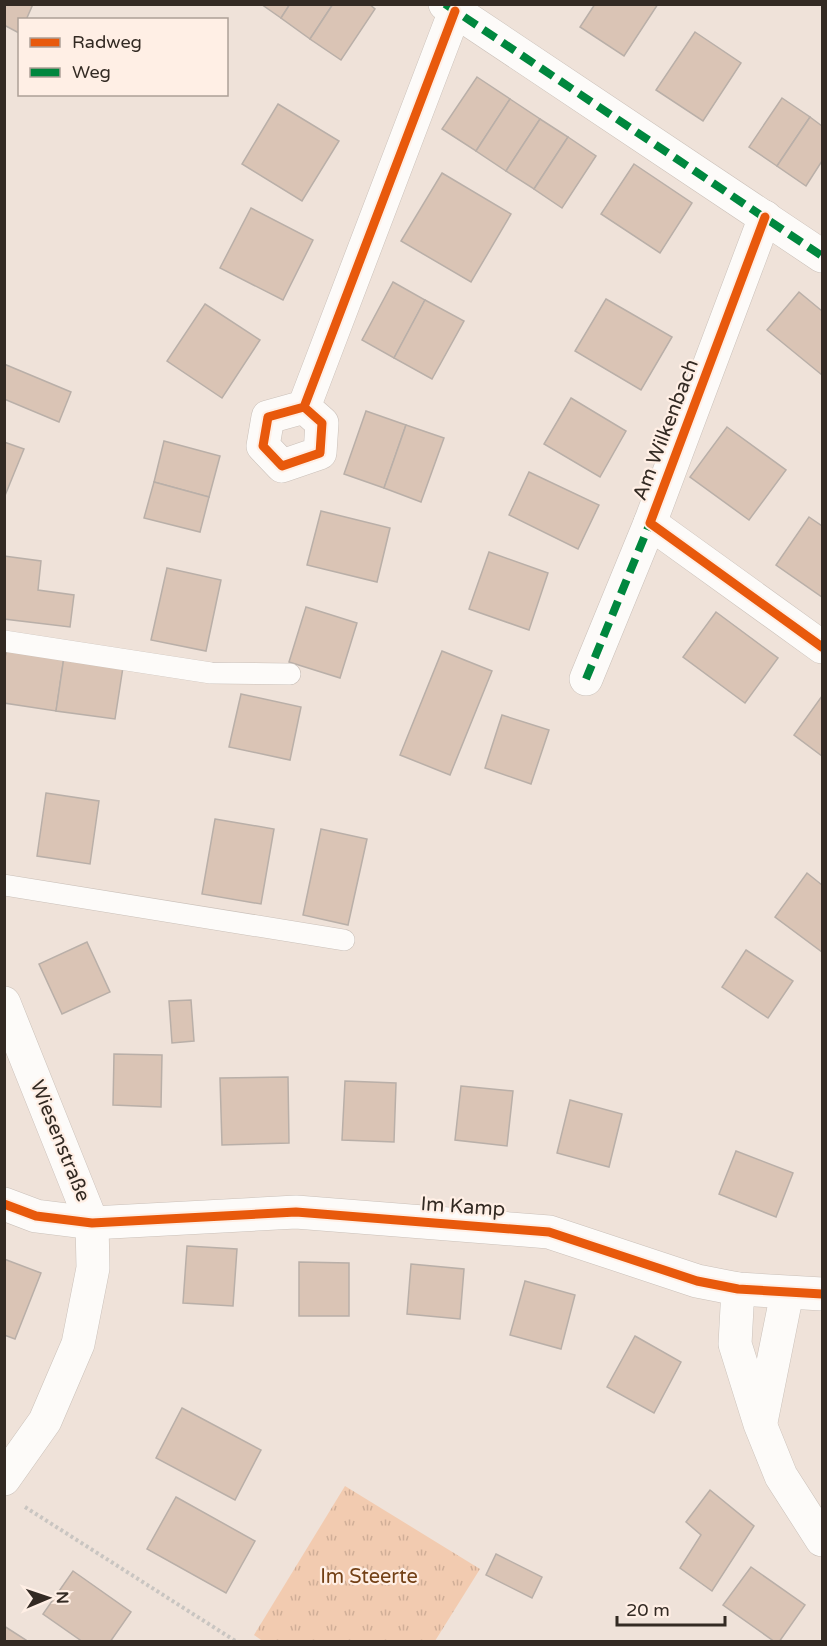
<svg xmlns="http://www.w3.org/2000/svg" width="827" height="1646" font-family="'Varela Round',sans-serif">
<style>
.park{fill:url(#park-tufts)}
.building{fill:#dac4b5;stroke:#b9afa8;stroke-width:1.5}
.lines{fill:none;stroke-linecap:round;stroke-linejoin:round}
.service-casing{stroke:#cac0b9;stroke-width:22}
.minor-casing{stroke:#cac0b9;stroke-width:34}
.path{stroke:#c9c5c1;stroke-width:4;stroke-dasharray:3 3;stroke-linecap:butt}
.service{stroke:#fdfbf9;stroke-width:21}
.minor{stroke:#fdfbf9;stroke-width:33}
.quiet{stroke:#00873e;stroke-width:8;stroke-dasharray:15 8;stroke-linecap:butt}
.cycleway-casing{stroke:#ffefe5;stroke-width:13}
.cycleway{stroke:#e8590c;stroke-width:9}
.labels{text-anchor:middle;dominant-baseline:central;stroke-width:4.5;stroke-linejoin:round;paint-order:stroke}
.street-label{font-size:20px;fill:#332a23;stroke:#ffefe5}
.park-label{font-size:20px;fill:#734015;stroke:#ffefe5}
</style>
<defs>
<pattern id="park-tufts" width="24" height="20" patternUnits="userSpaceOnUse" patternTransform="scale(1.5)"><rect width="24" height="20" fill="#f2cbb0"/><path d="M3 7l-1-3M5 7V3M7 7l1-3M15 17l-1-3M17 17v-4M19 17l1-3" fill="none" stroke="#d0ae97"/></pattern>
</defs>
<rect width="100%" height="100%" fill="#efe2d9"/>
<!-- park -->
<polygon class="park" points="345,1486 480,1569 435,1641 264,1642 254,1635"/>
<!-- building -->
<g class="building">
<polygon points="4,4 33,4 26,20 20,20 19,33 4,25"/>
<polygon points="261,4 290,4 281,18"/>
<polygon points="290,4 333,4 310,39 281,18"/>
<polygon points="333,4 369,4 375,9 341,60 310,39"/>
<polygon points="595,4 658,4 624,56 580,27"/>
<polygon points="695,32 741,63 703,121 656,90"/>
<polygon points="477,77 510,99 476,151 442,129"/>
<polygon points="782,98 810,117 777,166 749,147"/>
<polygon points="510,99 540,119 506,171 476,151"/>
<polygon points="278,104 339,141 302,201 242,164"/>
<polygon points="810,117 822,126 822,161 806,186 777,166"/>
<polygon points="540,119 568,137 534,189 506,171"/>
<polygon points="568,137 596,156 562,208 534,189"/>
<polygon points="634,164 692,203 660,253 601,214"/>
<polygon points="442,173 511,214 471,282 401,241"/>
<polygon points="251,208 313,240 283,300 220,268"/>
<polygon points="393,282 425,300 394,358 362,340"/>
<polygon points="799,292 822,311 822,375 767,330"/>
<polygon points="606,299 672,337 641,390 575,351"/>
<polygon points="425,300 464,321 432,379 394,358"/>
<polygon points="205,304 260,340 222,398 167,361"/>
<polygon points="4,364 71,392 59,422 4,399"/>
<polygon points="571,398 626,431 600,477 544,444"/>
<polygon points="366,411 406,425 384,488 344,474"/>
<polygon points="406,425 444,438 421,502 384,488"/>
<polygon points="727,427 786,470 749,520 690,477"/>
<polygon points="164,441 220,456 209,497 154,482"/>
<polygon points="4,442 24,449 4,498"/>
<polygon points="529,472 599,505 578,549 509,515"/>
<polygon points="154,482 209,497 200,532 144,518"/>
<polygon points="321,511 390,528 377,582 307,565"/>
<polygon points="809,517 822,526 822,597 776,565"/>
<polygon points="489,552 548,573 529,630 469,609"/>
<polygon points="4,556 41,561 38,590 74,595 70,627 4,619"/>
<polygon points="167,568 221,580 206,651 151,640"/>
<polygon points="306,607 357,623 340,678 289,662"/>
<polygon points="716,612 778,658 745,703 683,657"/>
<polygon points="7,648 64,657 56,711 4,703 4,662"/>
<polygon points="442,651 492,671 450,775 400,755"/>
<polygon points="64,657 123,667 115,719 56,711"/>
<polygon points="241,694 301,707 290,760 229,747"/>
<polygon points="822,696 822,756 794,735"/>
<polygon points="502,715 549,730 531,784 485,768"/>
<polygon points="46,793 99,801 90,864 37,856"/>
<polygon points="215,819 274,829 261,904 202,894"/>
<polygon points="321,829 367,839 348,925 303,915"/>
<polygon points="807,873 822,885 822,952 775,917"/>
<polygon points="87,942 110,992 62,1014 39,964"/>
<polygon points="746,950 793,981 768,1018 722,987"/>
<polygon points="191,1000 194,1041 172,1043 169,1001"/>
<polygon points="114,1054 162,1055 161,1107 113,1105"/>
<polygon points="288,1077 289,1143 222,1145 220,1078"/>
<polygon points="345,1081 396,1083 394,1142 342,1140"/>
<polygon points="461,1086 513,1091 507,1146 455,1140"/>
<polygon points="570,1100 622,1114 609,1167 557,1153"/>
<polygon points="736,1151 793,1173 776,1217 719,1194"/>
<polygon points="187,1246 237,1249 233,1306 183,1303"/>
<polygon points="4,1259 41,1273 15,1339 4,1335"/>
<polygon points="299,1262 349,1263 349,1316 299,1316"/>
<polygon points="411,1264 464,1269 460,1319 407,1314"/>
<polygon points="525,1281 575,1295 561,1349 510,1335"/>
<polygon points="635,1336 681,1362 654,1413 607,1387"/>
<polygon points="182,1408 261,1450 235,1500 156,1458"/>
<polygon points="710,1490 754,1526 712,1591 680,1568 701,1535 686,1522"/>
<polygon points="176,1497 255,1541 226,1593 147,1549"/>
<polygon points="496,1554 542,1577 532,1598 486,1575"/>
<polygon points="751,1567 805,1605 779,1642 775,1642 723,1605"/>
<polygon points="73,1571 131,1612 110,1642 83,1642 43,1614"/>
<polygon points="4,1626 26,1640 25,1642 4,1642"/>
</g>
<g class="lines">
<defs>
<g id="service">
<polyline points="4,641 211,673 290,674"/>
<polyline points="4,885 344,940"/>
</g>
<g id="minor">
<polyline points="445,4 822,256"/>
<polyline points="765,217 650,523 822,647"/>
<polyline points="304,407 322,423 320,453 282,466 263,446 268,417 304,407 455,11"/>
<polyline points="586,679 650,523"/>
<polyline points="4,1003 92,1223 93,1268 78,1344 45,1421 4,1479"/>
<polyline points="4,1204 36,1216 92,1223 296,1212 549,1232 697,1281 738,1289 822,1294"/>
<polyline points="738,1289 735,1344 760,1424 781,1476 822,1540"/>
<polyline points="761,1422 787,1293"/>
</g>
</defs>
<!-- service casing -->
<use href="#service" class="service-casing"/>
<!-- minor casing -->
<use href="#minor" class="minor-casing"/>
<!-- path -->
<polyline class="path" points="25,1507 237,1642"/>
<!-- service -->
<use href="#service" class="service"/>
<!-- minor -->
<use href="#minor" class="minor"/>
<!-- quiet -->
<g class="quiet">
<polyline points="445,4 822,256"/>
<polyline points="586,679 650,523"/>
</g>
<defs>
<g id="cycleway">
<polyline points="765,217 650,523 822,647"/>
<polyline points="304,407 322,423 320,453 282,466 263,446 268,417 304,407 455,11"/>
<polyline points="4,1204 36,1216 92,1223 296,1212 549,1232 697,1281 738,1289 822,1294"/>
</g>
</defs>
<!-- cycleway casing -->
<use href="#cycleway" class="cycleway-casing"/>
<!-- cycleway -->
<use href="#cycleway" class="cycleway"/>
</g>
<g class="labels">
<!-- street labels -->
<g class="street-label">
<text transform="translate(666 430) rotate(-69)">Am Wilkenbach</text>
<text transform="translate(60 1141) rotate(68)">Wiesenstraße</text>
<text transform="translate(463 1207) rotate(4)">Im Kamp</text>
</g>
<!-- park labels -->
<g class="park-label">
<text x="369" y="1577">Im Steerte</text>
</g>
</g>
<!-- border -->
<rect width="827" height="1646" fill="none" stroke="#332a23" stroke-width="12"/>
<!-- legend -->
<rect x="18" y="18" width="210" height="78" fill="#ffefe5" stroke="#ada097" stroke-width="1.5"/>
<rect x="30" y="38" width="30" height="9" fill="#e8590c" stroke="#ada097" stroke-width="1.5"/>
<text x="72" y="48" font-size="18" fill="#332a23">Radweg</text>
<rect x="30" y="68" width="30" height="9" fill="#00873e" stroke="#ada097" stroke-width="1.5"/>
<text x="72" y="78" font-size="18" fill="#332a23">Weg</text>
<!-- north arrow -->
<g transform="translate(48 1598) rotate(88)" stroke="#ffefe5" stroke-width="4.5" paint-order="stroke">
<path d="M0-4.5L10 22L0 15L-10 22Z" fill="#332a23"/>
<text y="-9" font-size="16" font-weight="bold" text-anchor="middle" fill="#332a23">N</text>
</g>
<!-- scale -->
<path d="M617 1616v9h108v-9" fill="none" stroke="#332a23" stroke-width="3"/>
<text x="626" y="1616" font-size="18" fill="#332a23" stroke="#ffefe5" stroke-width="4.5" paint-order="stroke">20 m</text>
</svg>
